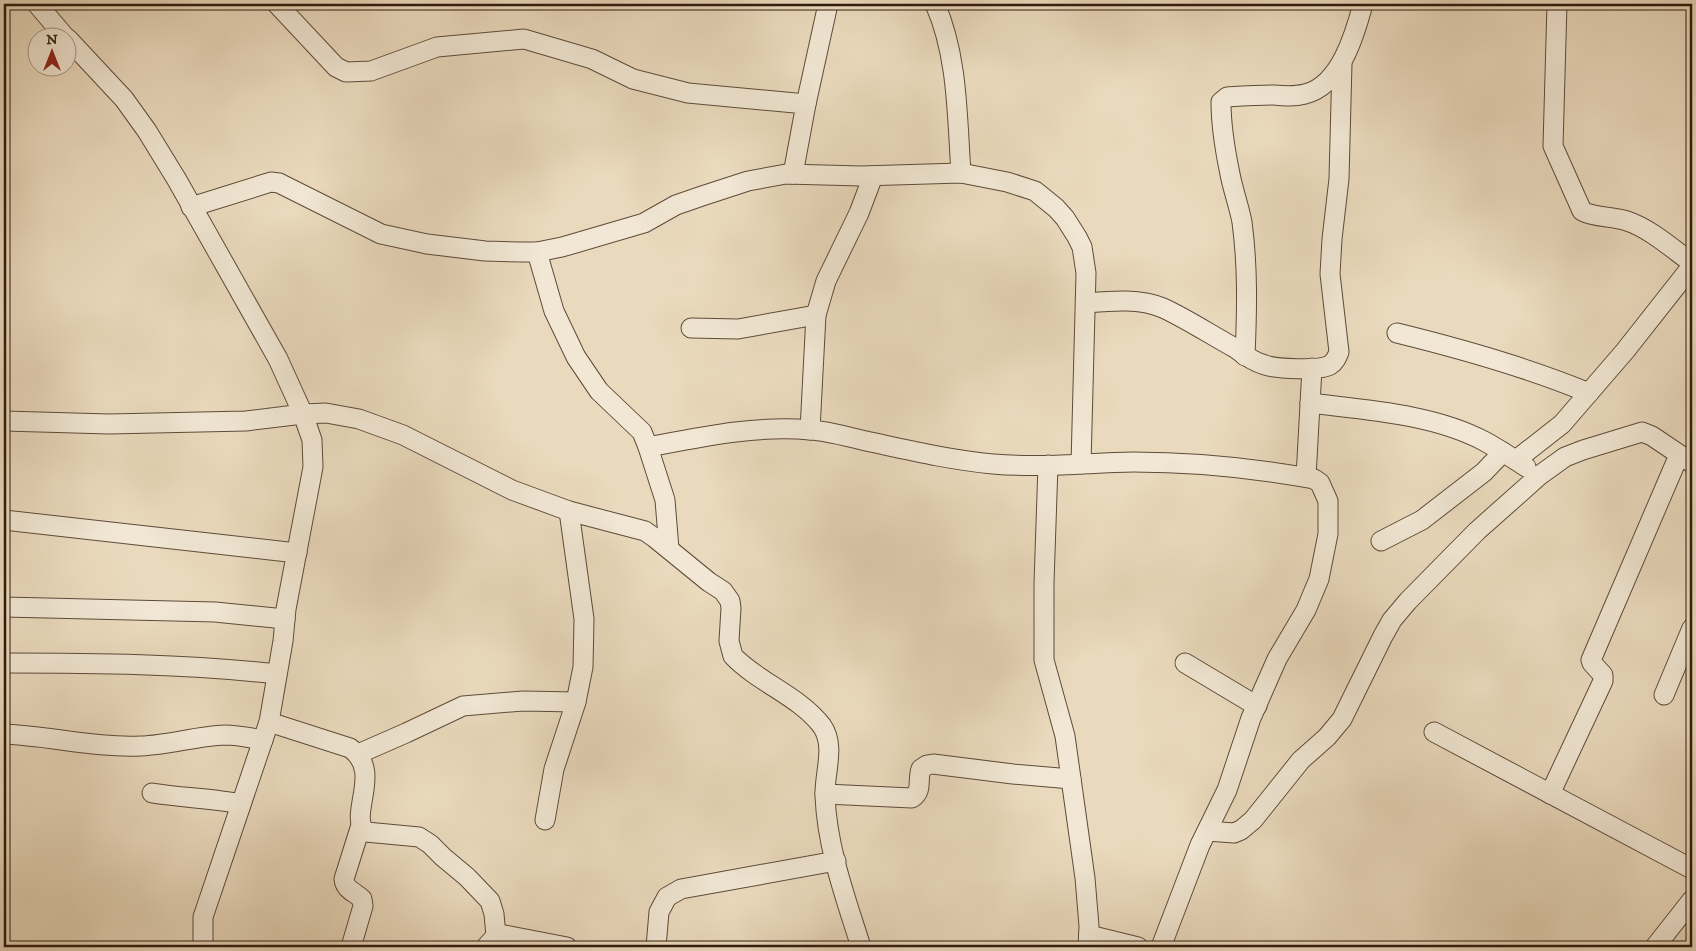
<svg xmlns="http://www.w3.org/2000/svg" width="1696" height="951" font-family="'IM FELL DW Pica',serif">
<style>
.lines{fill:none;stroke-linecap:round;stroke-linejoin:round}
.minor-casing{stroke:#5e4b3a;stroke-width:21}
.minor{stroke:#f1e7d4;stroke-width:19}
</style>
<rect width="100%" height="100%" fill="#eadabd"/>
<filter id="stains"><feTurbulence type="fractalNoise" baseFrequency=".004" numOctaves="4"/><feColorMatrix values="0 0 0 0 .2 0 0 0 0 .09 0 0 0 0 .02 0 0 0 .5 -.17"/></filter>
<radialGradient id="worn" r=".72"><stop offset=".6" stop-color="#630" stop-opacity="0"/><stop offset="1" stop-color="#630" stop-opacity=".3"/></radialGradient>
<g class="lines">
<defs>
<g id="minor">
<polyline points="37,4 66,38"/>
<polyline points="277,4 336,67 346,72 371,71 437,47 524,39 592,59 633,79 688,93 806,104 793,174"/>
<path d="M 935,4 C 958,56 957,116 961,173"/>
<path d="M 1557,4 L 1553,146 L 1582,211 C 1595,218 1612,216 1627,221 C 1649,228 1673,249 1692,263"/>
<polyline points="68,39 124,99 147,131 177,180 278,359 303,414 312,440 313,467 286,609 283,641 269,722 203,917 203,947"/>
<polyline points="806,104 828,4"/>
<polyline points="191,207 271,182 279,183 381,234 427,244 485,251 521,252 537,252 562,247 644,223 676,205 702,196 748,181 786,174 861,176 961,173 1007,182 1035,191 1056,208 1065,218 1077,237 1082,247 1086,273 1081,464"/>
<polyline points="537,252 554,311 576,357 599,391 642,432 648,447 665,500 669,549"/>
<path d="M 1086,303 C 1110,301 1140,298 1163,308 C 1187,319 1211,335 1235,348 C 1244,355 1254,362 1265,365 C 1276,369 1320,371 1330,365 C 1335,362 1337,357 1339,352 L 1330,274 L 1332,239 L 1339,179 L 1342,63"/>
<polyline points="691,328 738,329 816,315"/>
<path d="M 1397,333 C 1462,349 1527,367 1589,393"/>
<path d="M 1245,356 C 1247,311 1248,267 1242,222 C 1239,206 1233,190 1230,174 C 1225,150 1221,126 1221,102 L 1227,97 C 1243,96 1258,95 1274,95 C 1284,96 1294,97 1305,94 C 1340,86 1355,34 1363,4"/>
<path d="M 1310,403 C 1366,410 1433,414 1484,441 C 1499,449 1512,458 1526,467"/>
<path d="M 4,421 L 109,424 L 246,421 L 303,414 L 326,413 L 359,419 L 403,435 L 512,490 L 569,511 L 645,531 L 655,538 L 709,582 L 723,591 L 730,601 L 731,608 L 729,641 L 733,656 C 759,683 799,696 822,726 C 836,746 824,774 825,796 C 827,848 846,899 861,947"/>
<polyline points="810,430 816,315 826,281 859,213 873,176"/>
<path d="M 648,447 C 701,437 756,425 810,430 C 829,431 848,437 866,441 C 908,450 950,460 993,464 C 1039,468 1086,463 1133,462 C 1194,462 1254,468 1314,479 L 1320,483 L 1328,501 L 1328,534 L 1319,579 L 1306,610 L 1277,659 L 1251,718 L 1227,790 L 1200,845 L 1161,947"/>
<polyline points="1516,460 1562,424 1625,351 1692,266"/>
<polyline points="1048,465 1044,583 1044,660 1065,736 1085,878 1089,926 1088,947"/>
<polyline points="1306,477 1312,368"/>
<polyline points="4,520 297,553"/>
<polyline points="1381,541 1422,520 1484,472 1503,452"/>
<polyline points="4,607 215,612 285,619"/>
<path d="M 4,663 C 95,663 187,664 277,674"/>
<polyline points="1185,663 1257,706"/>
<polyline points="1664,695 1692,628"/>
<path d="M 269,722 L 350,748 C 384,771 347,816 366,832 L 419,837 L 430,844 L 443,857 L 467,877 L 490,901 L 494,914 L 496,936"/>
<polyline points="1434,732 1692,869"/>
<path d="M 4,734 C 50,736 95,748 141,746 C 169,745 197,736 225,735 C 238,735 251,738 263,740"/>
<polyline points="358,754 406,733 463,706 523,701 576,702"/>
<path d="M 152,793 C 182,798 212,798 241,804"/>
<path d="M 825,794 L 912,798 C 923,791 917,780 921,769 L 927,765 L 933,764 L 1013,774 L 1071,779"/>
<polyline points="1550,794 1603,681 1603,675 1592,663 1591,660 1679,455"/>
<polyline points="545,820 554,769 576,702 583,667 584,619 569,511"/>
<polyline points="1207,831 1234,833 1241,830 1253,820 1301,760 1327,737 1342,719 1383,636 1392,620 1408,601 1477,531 1540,475 1565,457 1583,450 1642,432 1652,436 1692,463"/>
<polyline points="1089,935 1138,947"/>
<path d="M 351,947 L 363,906 L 362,899 C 355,892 345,890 344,879 L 361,825"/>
<polyline points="486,947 496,936 505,935 567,947"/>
<polyline points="656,947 659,912 667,897 681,889 836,861"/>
<polyline points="1655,947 1692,900"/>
</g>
</defs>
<!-- minor casing -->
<use href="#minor" class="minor-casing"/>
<!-- minor -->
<use href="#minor" class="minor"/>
</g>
<!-- margin -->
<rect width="1696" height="951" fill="none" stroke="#eadabd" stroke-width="20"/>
<rect x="5" y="5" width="1686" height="941" fill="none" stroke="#301b0e" stroke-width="2.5"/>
<rect x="10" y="10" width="1676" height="931" fill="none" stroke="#301b0e"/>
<!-- north arrow -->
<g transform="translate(52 52)"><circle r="24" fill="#f1e7d4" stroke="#a49585"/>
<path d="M0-4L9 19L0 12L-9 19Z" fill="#8f2418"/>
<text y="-8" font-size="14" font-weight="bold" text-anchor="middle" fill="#301b0e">N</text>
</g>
<rect width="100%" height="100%" filter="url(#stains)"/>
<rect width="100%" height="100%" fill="url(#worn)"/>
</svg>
